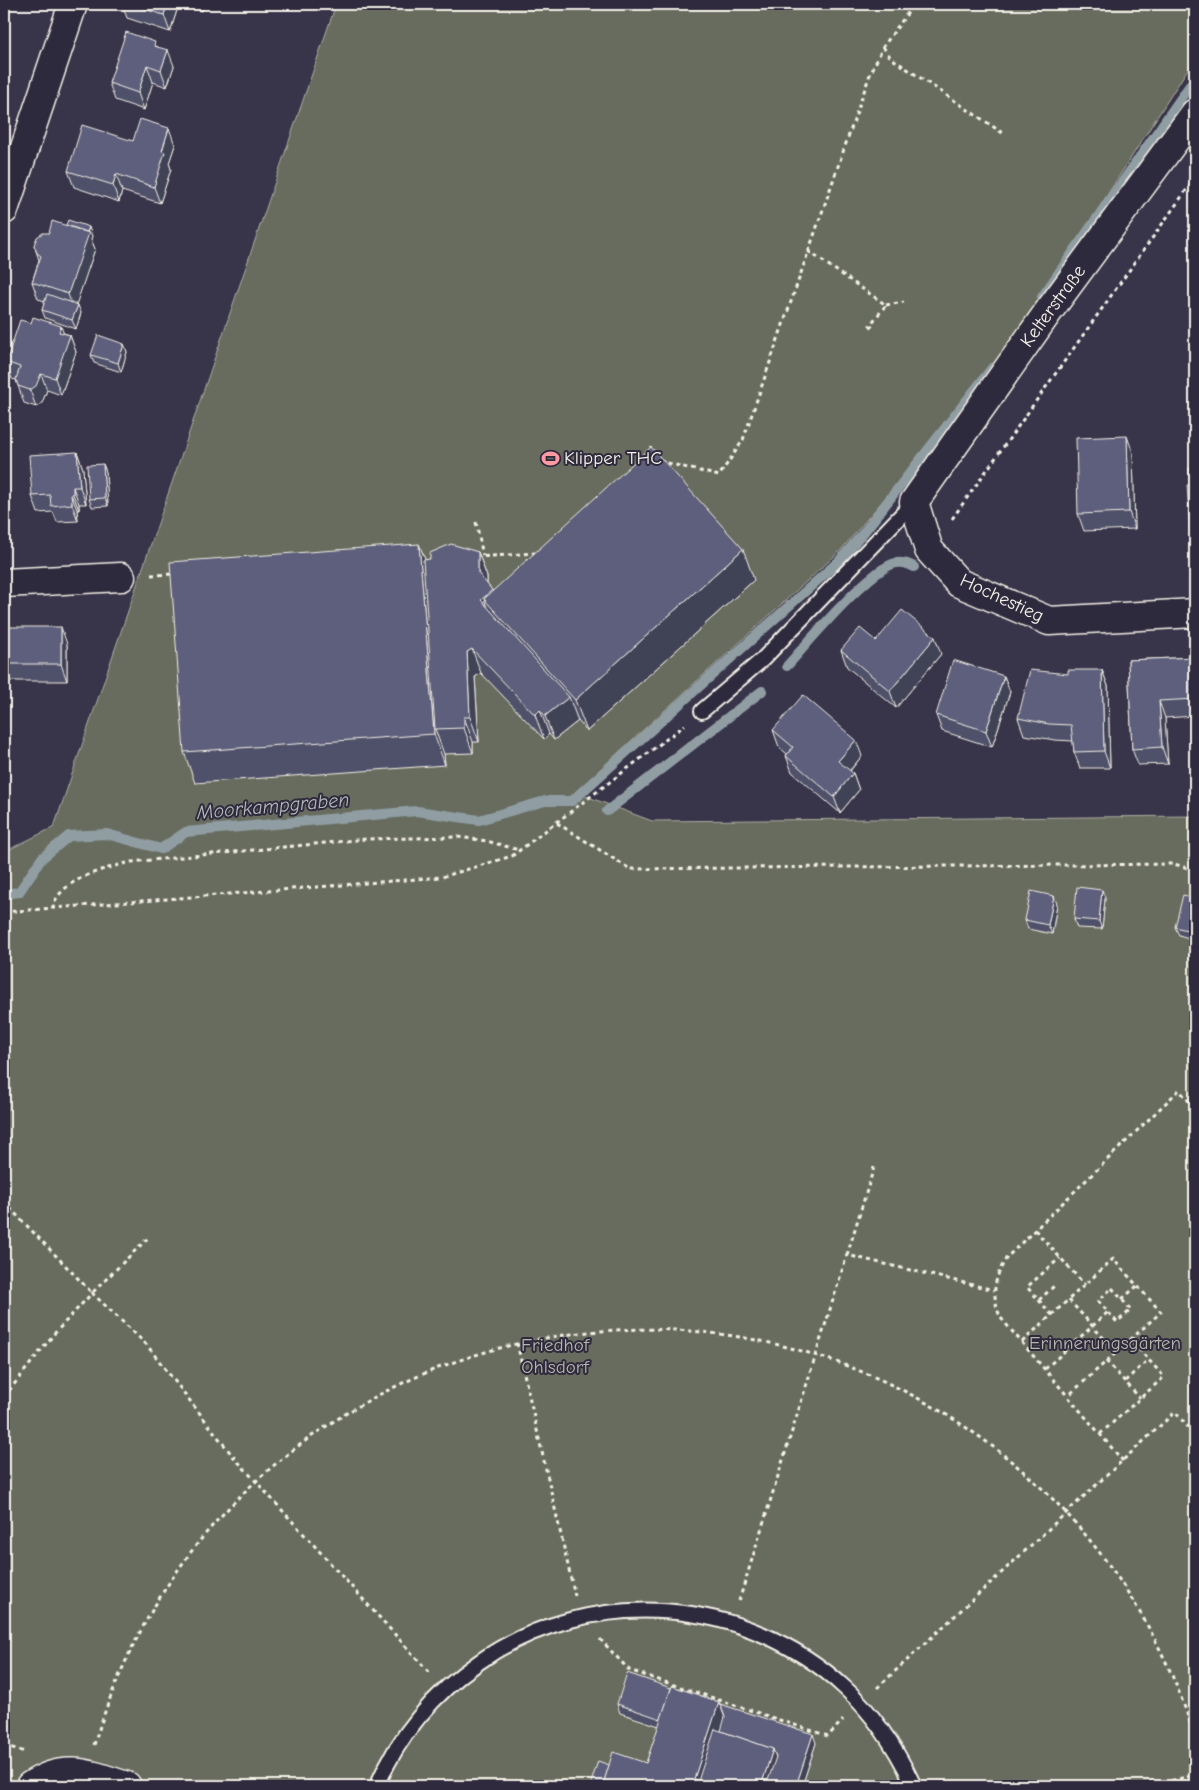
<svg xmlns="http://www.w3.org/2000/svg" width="1199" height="1790" font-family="'Comic Neue',sans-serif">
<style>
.green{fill:#686c5e;stroke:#aeaea3}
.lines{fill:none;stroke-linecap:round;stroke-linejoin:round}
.stream{stroke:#909ea4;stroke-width:10}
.lane-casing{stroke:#f4f1e8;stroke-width:18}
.street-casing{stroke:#f4f1e8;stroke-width:31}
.path{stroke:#f4f1e8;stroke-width:3;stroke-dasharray:4 4;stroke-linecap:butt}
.lane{stroke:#2f2a3d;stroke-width:14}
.street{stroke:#2f2a3d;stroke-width:28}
.wall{fill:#50516a;stroke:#f4f1e8}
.shaded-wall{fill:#414256;stroke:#f4f1e8}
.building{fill:#5d5e7b;stroke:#f4f1e8}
.labels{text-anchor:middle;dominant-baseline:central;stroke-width:4;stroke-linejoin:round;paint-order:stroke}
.street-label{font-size:19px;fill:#f4f1e8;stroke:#2f2a3d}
.poi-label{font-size:19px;fill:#f4f1e8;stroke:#2f2a3d;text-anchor:start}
.park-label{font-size:19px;fill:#b5b5aa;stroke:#2f2a3d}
.water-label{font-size:20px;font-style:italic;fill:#b2babb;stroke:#2f2a3d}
</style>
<rect width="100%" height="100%" fill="#383449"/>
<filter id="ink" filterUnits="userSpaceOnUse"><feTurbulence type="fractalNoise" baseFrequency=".02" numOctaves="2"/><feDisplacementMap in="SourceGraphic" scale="10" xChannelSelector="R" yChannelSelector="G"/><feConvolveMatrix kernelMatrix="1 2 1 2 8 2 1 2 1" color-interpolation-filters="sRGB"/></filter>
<g filter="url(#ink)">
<!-- green -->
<polygon class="green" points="336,4 1195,4 1195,58 998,365 840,551 575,792 652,821 1195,816 1195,1786 4,1786 4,852 54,827"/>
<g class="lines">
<!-- stream -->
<g class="stream">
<polyline points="1042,297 1195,78"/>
<path d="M 787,666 C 807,644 870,568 896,563 C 902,562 909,564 914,567"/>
<polyline points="607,811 762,691"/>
<polyline points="4,894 19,892 42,858 69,836 107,834 161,849 186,832 417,811 479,820 545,801 572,801 839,561 864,532 992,368"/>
</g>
<defs>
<g id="lane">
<polyline points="702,711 763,659 914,502"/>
<path d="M 377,1786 C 398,1736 434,1693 479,1662 C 590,1584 746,1596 845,1688 C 875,1715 897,1750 914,1786"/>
</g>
<g id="street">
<polyline points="1195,113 1048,312 914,502 929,550 959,583 1049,621 1195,613"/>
<polyline points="4,210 73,4"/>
<polyline points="4,583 121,577"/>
<path d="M 30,1786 C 65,1762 91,1775 127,1786"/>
</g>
</defs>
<!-- lane casing -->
<use href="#lane" class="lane-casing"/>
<!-- street casing -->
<use href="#street" class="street-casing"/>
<!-- path -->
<g class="path">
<polyline points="883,47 891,58 1004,134"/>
<polyline points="808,251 886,305 870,325 875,330"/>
<polyline points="886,305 904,302"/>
<polyline points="660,461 719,476 743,440 869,77 883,47 914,4"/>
<polyline points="952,519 1195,178"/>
<polyline points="476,522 483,556"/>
<polyline points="476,557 537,553"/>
<polyline points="151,575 175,574"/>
<polyline points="557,823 630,869 1174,864 1195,870"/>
<path d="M 52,909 C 60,878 104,869 131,862 L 366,839 L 458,837 L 487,841 L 519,850"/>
<polyline points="4,912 442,877 512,856 685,725"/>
<polyline points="4,1202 92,1293 150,1236"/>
<polyline points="1035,1230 1085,1285"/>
<polyline points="847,1255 875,1164"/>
<polygon points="1112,1288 1131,1310 1117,1322 1098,1301"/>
<polyline points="1122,1299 1137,1286"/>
<polyline points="1039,1300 1054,1286"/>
<polyline points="1069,1300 1116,1352"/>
<polyline points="1052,1315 1027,1287 1060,1258"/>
<polyline points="1022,1342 1113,1259 1161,1312 1068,1396"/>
<polyline points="517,1343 575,1596"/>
<polyline points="1106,1361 1140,1398"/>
<polyline points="1045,1369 1108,1312"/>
<polyline points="1125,1381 1148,1360"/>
<polyline points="4,1397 54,1334 92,1293 146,1344 232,1455 429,1672"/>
<polyline points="1100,1434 1164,1377 1130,1339"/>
<path d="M 1123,1461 L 1000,1317 C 991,1292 994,1279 1007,1257 L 1179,1090 L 1195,1108"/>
<polyline points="739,1601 847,1255 994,1290"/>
<polyline points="600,1639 629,1670 828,1736 843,1720"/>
<polyline points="877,1688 1175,1412 1195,1435"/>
<polyline points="4,1745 25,1752"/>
<path d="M 94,1745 C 114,1679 144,1616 185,1560 C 220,1512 264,1470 312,1436 C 530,1281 824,1296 1025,1473 C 1105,1543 1164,1636 1195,1738"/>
<polyline points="1148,1786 1195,1775"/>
</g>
<!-- lane -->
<use href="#lane" class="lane"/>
<!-- street -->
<use href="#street" class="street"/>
</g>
<!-- wall -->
<g class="wall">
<polygon points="122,4 179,4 170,32 127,18"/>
<polygon points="181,4 205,4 202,11"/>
<polygon points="157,46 174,66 167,87 153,82 144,110 115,100 109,83"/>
<polygon points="133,141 175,145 169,163 171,169 160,203 122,191 119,202 74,187 68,171"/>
<polygon points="92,236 91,239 95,249 76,304 81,313 76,329 45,318 42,310 45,301 38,299 32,282 39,260 34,245"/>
<polygon points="31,323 70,335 76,352 61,395 47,390 42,403 36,407 24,403 16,380 12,379 6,362"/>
<polygon points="124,344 127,352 121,372 94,363 91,355"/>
<polygon points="77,452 83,469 86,504 79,504 79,510 77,510 78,521 57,522 53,512 38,513 32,496"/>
<polygon points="1133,453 1135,529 1084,531 1078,514"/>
<polygon points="103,464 106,472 108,506 92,507 89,499"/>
<polygon points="1195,468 1195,543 1190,529 1190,485"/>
<polygon points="419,544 425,560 478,552 487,577 487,584 492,591 754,580 587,731 578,721 554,740 549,734 544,739 481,673 475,677 479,742 473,742 473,753 444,754 445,765 195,783 184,752"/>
<polygon points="4,627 67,644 67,681 4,681"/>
<polygon points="876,641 941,654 896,708 847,667 841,650"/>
<polygon points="1195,657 1195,716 1165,718 1168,764 1138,765 1132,749 1128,660"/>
<polygon points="1102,670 1108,686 1110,768 1080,768 1074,752 1073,741 1055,740 1024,735 1018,718 1068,674"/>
<polygon points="1004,676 1010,692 992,747 942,731 936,715"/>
<polygon points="773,730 862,756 850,771 853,773 859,790 840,813 792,772 786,756 787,754 779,747"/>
<polygon points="1105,898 1102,929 1077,928 1074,919"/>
<polygon points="1195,898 1195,940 1179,935 1175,927"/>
<polygon points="1057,904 1052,934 1028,929 1025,920"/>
<polygon points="617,1704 720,1704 816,1743 802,1786 590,1786 609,1765 646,1763 659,1726 620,1713"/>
</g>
<!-- shaded-wall -->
<g class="shaded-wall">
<polygon points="167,4 179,4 170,32 164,15"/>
<polygon points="200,4 205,4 202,11"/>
<polygon points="168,50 174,66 167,87 161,70"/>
<polygon points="147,65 153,82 144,110 138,93"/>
<polygon points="169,128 175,145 169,163 171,169 160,203 154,187 162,151"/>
<polygon points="116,174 122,191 119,202 113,185"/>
<polygon points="89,227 92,236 91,239 95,249 74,311 68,294"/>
<polygon points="78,305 81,313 76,329 72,320"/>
<polygon points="61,326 67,343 70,335 76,352 61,395 55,378 59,332"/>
<polygon points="124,344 127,352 121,372 118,363"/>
<polygon points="41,374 47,390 42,403 36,407 30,390"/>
<polygon points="1127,436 1133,453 1135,529 1129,512"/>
<polygon points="77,452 83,469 86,504 80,487"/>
<polygon points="103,464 106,472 108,506 105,498"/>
<polygon points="73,487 79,504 79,510 73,494"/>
<polygon points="71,494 77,510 78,521 72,504"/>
<polygon points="419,544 431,575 435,729 444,754 445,765 434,734"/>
<polygon points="743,549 754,580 587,731 575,700"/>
<polygon points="478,552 487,577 487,595 484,599 492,623 481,600 478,573"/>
<polygon points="61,627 67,644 67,681 61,664"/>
<polygon points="935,637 941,654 896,708 890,691"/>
<polygon points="472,649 481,673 475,677 479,742 470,717 467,652"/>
<polygon points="1102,670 1108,686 1110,768 1104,751"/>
<polygon points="1004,676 1010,692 992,747 986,731"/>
<polygon points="569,697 578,721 554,740 545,716"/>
<polygon points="1159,701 1165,718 1168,764 1162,747"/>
<polygon points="540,710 549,734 544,739 535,715"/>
<polygon points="464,717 473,742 473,753 464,728"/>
<polygon points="856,740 862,756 844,777 838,761"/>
<polygon points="853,773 859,790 840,813 834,797"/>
<polygon points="1102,890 1105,898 1102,929 1099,921"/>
<polygon points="1054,896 1057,904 1052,934 1048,925"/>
<polygon points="719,1702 728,1726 708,1786 694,1779"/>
<polygon points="813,1734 816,1743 802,1786 796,1786"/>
<polygon points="773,1749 779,1765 772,1786 761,1786"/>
</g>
<!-- building -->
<g class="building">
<polygon points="127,4 167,4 164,15"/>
<polygon points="126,32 155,42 154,46 168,50 161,70 147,65 138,93 109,83"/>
<polygon points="140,119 169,128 162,151 165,152 154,187 116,174 113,185 68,171 82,125 133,141"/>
<polygon points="68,220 89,227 87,232 66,225"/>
<polygon points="52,221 89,233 68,294 32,282 41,256 37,253 34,245 37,237 43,233 49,233"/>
<polygon points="47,294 78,305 72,320 42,310"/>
<polygon points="33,317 61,326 59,332 70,335 55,378 41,374 36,386 30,390 18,386 16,379 20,367 6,362 20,320 31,323"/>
<polygon points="98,335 124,344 118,363 91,355"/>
<polygon points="1127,436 1129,512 1078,514 1076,438"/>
<polygon points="651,447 743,549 575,700 484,599"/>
<polygon points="77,452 80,487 73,487 73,494 71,494 72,504 51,506 50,495 32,496 29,455"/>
<polygon points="103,464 105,498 89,499 87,465"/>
<polygon points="1189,468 1195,468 1195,528 1190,529 1187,485 1190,485"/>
<polygon points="419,544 434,734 184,752 170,562"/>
<polygon points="451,544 478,552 478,573 492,590 481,600 569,697 545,716 540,710 535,715 472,649 467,652 470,717 464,717 464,728 435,729 423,560 430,559 430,553"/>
<polygon points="902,610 935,637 890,691 841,650 860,628 876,641"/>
<rect x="4" y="627" width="57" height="37"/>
<polygon points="1195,657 1195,699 1159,701 1162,747 1132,749 1128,660"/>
<polygon points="953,660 1004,676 986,731 936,715"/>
<polygon points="1030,670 1068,674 1068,670 1102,670 1104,751 1074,752 1071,725 1049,724 1018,718"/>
<polygon points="803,695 856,740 838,761 853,773 834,797 786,756 793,747 773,730"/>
<polygon points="1077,887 1102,890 1099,921 1074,919"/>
<polygon points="1031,891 1054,896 1048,925 1025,920"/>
<polygon points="1183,895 1195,898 1195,932 1175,927"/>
<polygon points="627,1673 671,1688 661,1719 617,1704"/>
<polygon points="672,1686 719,1702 694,1779 715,1786 610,1786 603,1784 613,1752 646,1763"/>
<polygon points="720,1704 813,1734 796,1786 766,1786 776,1757 773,1749 721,1731 725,1717"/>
<polygon points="715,1729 773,1749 761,1786 715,1786 698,1781"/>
<polygon points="598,1761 609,1765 603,1784 604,1786 590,1786"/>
</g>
</g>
<!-- icons -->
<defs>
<symbol id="stadium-bare" viewBox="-9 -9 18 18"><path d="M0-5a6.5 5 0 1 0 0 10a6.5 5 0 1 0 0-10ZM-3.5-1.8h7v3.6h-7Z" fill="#ff9aa2" stroke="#2f2a3d" stroke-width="2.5" paint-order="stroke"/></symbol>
</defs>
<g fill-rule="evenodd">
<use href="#stadium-bare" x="538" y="446" width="25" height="25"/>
</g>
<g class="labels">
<!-- street labels -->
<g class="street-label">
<text transform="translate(1053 306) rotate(-54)">Kelterstraße</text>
<text transform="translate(1002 598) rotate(25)">Hochestieg</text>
</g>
<!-- poi labels -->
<g class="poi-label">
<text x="564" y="458">Klipper THC</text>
</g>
<!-- park labels -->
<g class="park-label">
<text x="1105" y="1343">Erinnerungsgärten</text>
<text x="555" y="1345">Friedhof<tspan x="555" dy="22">Ohlsdorf</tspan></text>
</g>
<!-- water labels -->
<g class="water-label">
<text transform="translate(273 806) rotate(-5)">Moorkampgraben</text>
</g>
</g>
<!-- margin -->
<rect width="1199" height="1790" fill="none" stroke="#2f2a3d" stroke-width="20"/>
<rect x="10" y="10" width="1179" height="1770" fill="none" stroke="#f4f1e8" stroke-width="2" filter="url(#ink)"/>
</svg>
